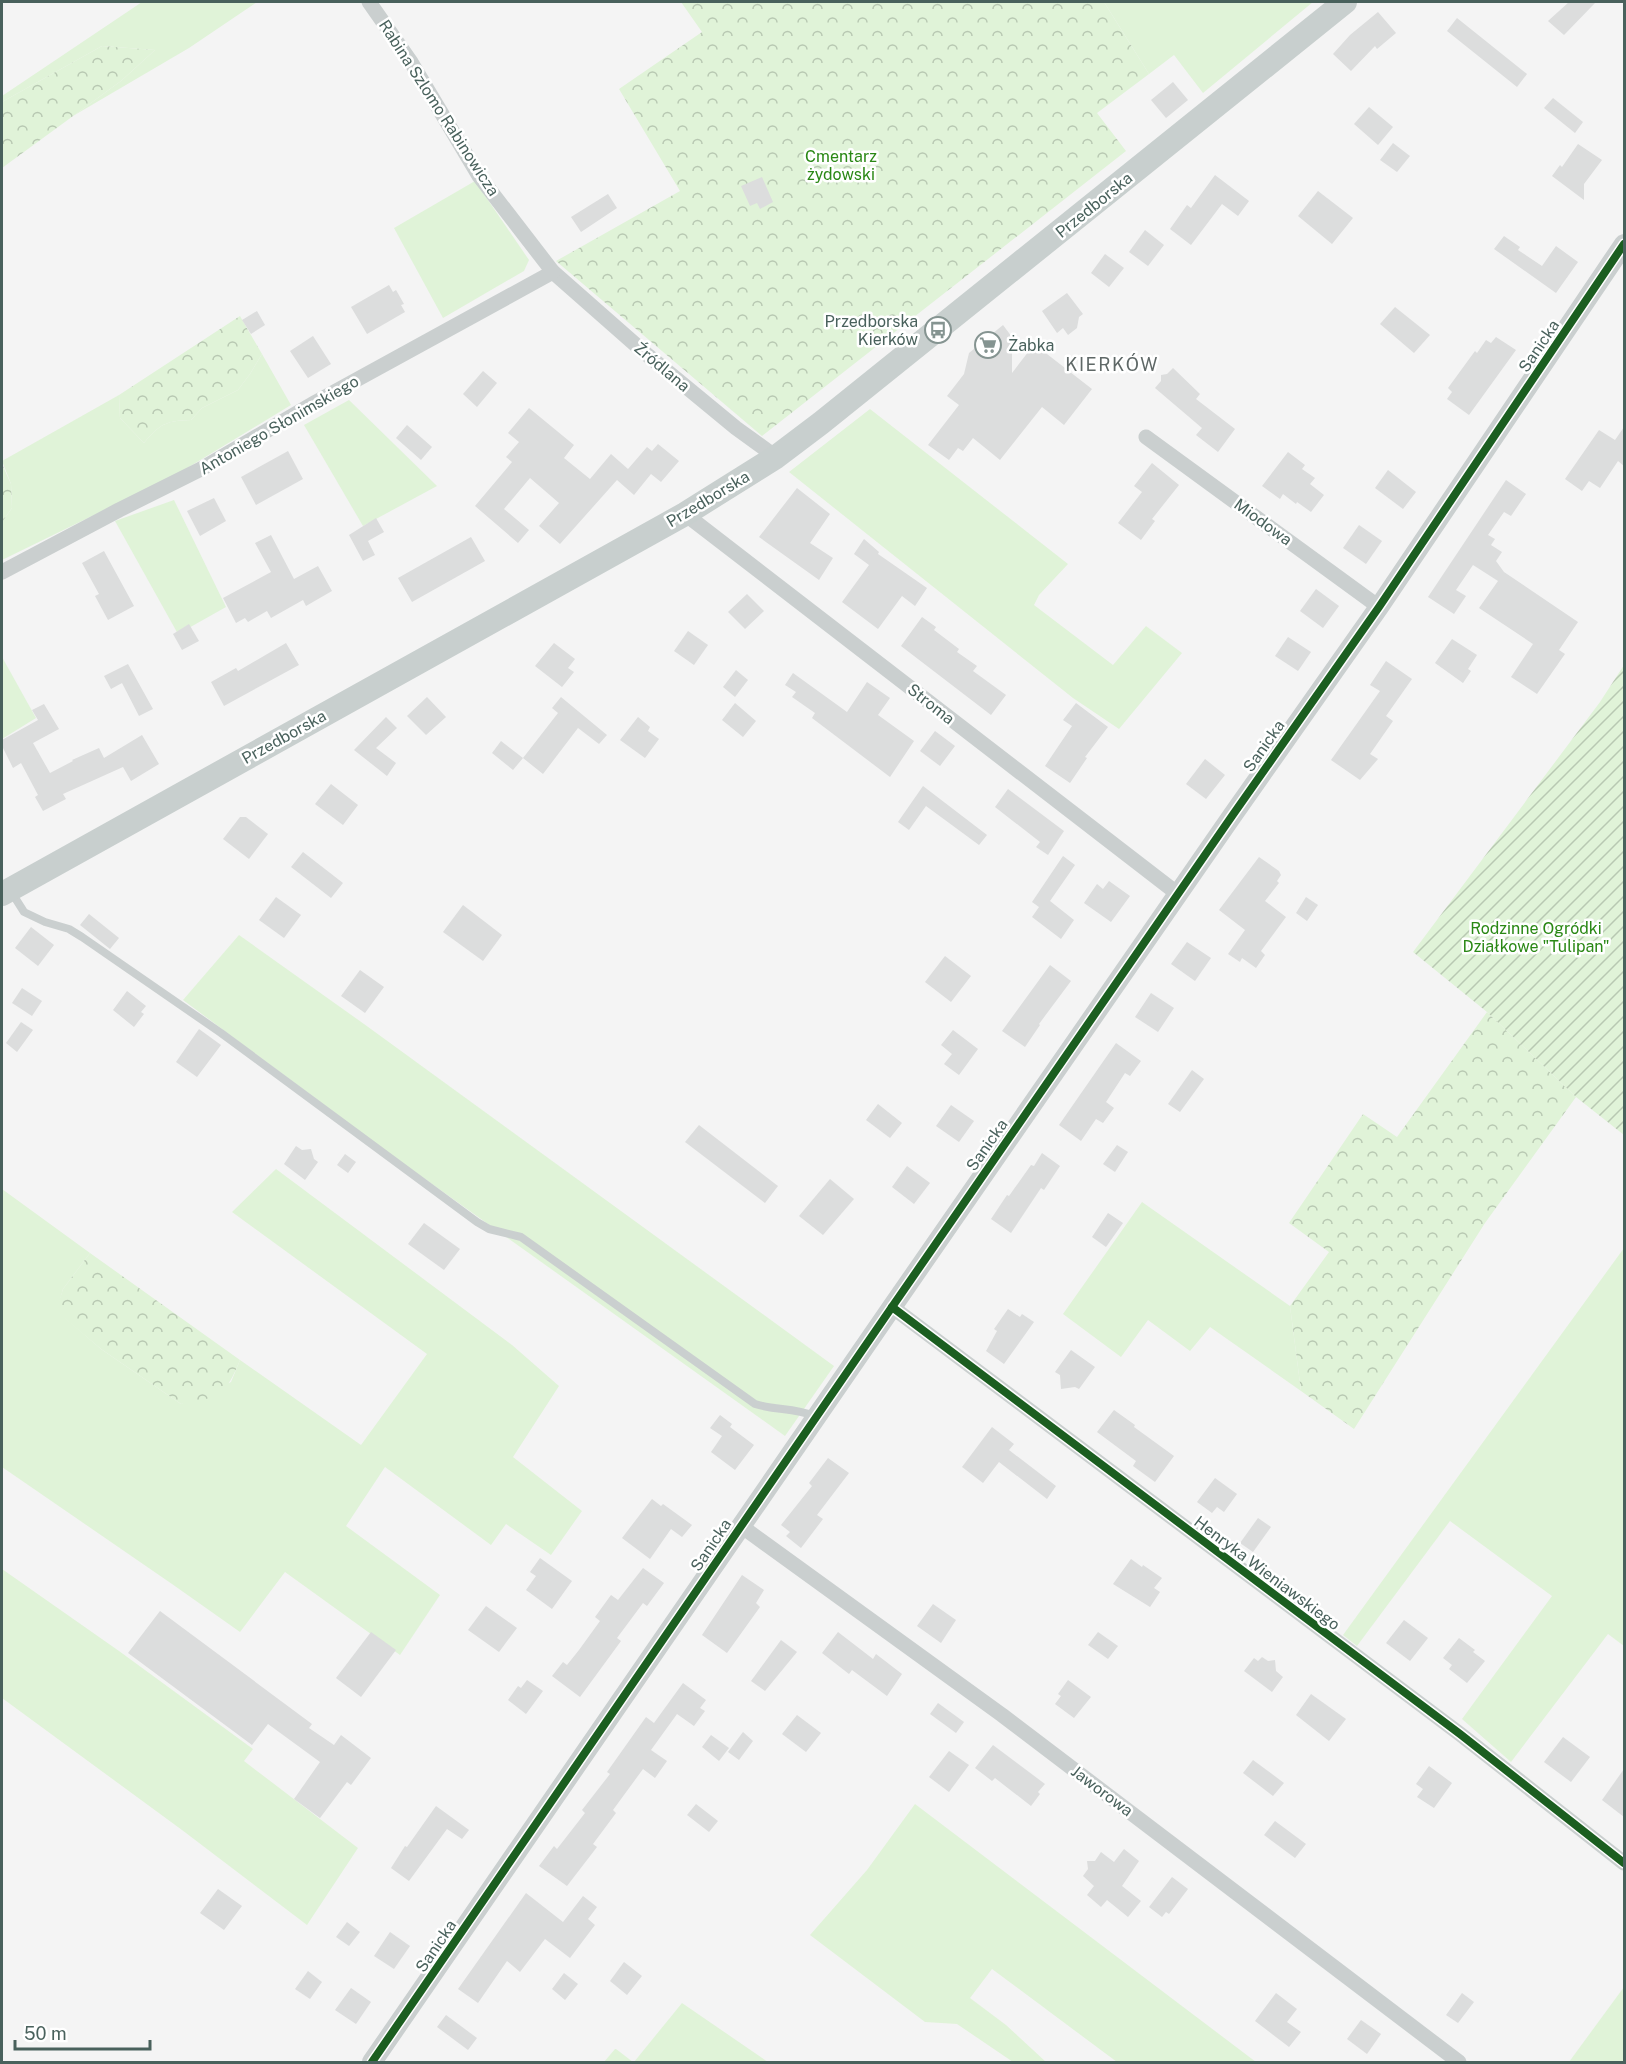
<svg xmlns="http://www.w3.org/2000/svg" width="1626" height="2064" font-family="'Public Sans',sans-serif">
<style>
.grass{fill:#e0f3d8}
.forest{fill:url(#forest-crowns)}
.garden{fill:url(#garden-furrows)}
.building{fill:#dcdddd}
.lines{fill:none;stroke-linecap:round;stroke-linejoin:round}
.service{stroke:#cacfcf;stroke-width:8}
.minor{stroke:#cacfcf;stroke-width:15}
.tertiary{stroke:#cacfcf;stroke-width:20}
.primary{stroke:#c8cfce;stroke-width:24}
.cycleway-casing{stroke:#fff;stroke-width:11}
.cycleway{stroke:#1b5e20;stroke-width:8}
.labels{text-anchor:middle;dominant-baseline:central;stroke-width:5;stroke-linejoin:round;paint-order:stroke}
.street-label{font-size:16px;fill:#49615c;stroke:#fff}
.park-label{font-size:16px;fill:#2a8815;stroke:#fff}
.poi-label{font-size:16px;fill:#49615c;stroke:#fff;text-anchor:end}
.neighbourhood-label{font-size:18px;letter-spacing:1.5px;fill:#5f6867;stroke:#fff}
</style>
<defs>
<pattern id="forest-crowns" width="20" height="18" patternUnits="userSpaceOnUse" patternTransform="scale(1.5)"><rect width="20" height="18" fill="#e0f3d8"/><path d="M2 6a3 3 0 1 1 6 0M12 15a3 3 0 1 1 6 0" fill="none" stroke="#b8c8b2"/></pattern>
<pattern id="garden-furrows" width="10" height="10" patternUnits="userSpaceOnUse" patternTransform="scale(1.5)"><rect width="10" height="10" fill="#e0f3d8"/><path d="M-1 1l2-2M0 10L10 0M9 11l2-2" fill="none" stroke="#b8c8b2"/></pattern>
</defs>
<rect width="100%" height="100%" fill="#f4f4f4"/>
<!-- grass -->
<g class="grass">
<polygon points="142,2 257,2 189,48 73,116 121,81 155,50 102,46 2,102 2,96"/>
<polygon points="1104,2 1313,2 1203,93 1174,55 1149,74"/>
<polygon points="475,181 529,260 524,271 443,318 394,228"/>
<path d="M 262,354 L 291,405 L 174,476 L 2,560 L 2,522 L 12,508 L 11,484 L 2,461 L 119,395 L 120,418 L 144,443 C 160,424 165,421 191,420 L 202,408 L 238,390 L 250,374 Z"/>
<polygon points="349,400 437,486 363,526 304,425"/>
<polygon points="870,409 1068,564 1039,595 1034,605 1113,665 1146,626 1182,653 1119,729 1073,698 789,472"/>
<polygon points="174,500 226,607 178,634 115,521"/>
<polygon points="2,657 36,718 2,739"/>
<polygon points="239,935 364,1024 834,1366 785,1436 404,1164 183,1000"/>
<polygon points="276,1169 512,1345 559,1386 513,1457 582,1511 551,1555 506,1524 491,1545 385,1467 346,1526 440,1595 400,1655 285,1572 240,1632 172,1584 2,1467 2,1189 90,1253 63,1289 57,1311 101,1349 181,1404 231,1382 240,1360 361,1445 427,1354 232,1212"/>
<polygon points="1142,1202 1290,1306 1301,1391 1210,1327 1190,1351 1148,1320 1121,1357 1063,1314"/>
<polygon points="1624,1248 1624,1646 1608,1634 1511,1762 1462,1719 1552,1596 1450,1521 1357,1646 1343,1635"/>
<polygon points="2,1569 119,1651 253,1749 244,1761 358,1848 307,1925 182,1830 2,1698"/>
<polygon points="915,1804 1256,2062 1117,2062 992,1969 970,1998 1006,2025 1046,2062 1013,2062 957,2024 925,2022 810,1935 867,1870"/>
<polygon points="1624,1987 1624,2062 1569,2062"/>
<polygon points="682,2003 768,2062 634,2062"/>
<polygon points="615,2049 616,2049 633,2062 604,2062"/>
</g>
<!-- forest -->
<g class="forest">
<polygon points="681,2 1104,2 1149,74 1097,113 1126,151 762,436 556,261 680,191 619,89 702,32"/>
<polygon points="102,46 155,50 121,81 2,168 2,102"/>
<path d="M 240,316 L 262,354 L 250,374 L 238,390 L 202,408 L 191,420 C 165,421 160,424 144,443 L 120,418 L 119,395 Z"/>
<polygon points="2,464 11,484 12,508 2,522"/>
<polygon points="1487,1012 1576,1097 1485,1223 1354,1429 1301,1391 1290,1306 1329,1252 1289,1223 1363,1114 1397,1137"/>
<path d="M 90,1253 L 240,1360 C 225,1397 219,1397 181,1404 L 101,1349 L 56,1311 L 63,1289 Z"/>
</g>
<!-- garden -->
<polygon class="garden" points="1624,665 1624,1135 1576,1097 1487,1012 1413,952 1600,702"/>
<!-- building -->
<g class="building">
<polygon points="1569,2 1596,2 1564,35 1548,21"/>
<polygon points="1378,12 1396,33 1377,49 1375,46 1351,71 1333,54 1350,35"/>
<polygon points="1457,18 1527,74 1517,87 1447,31"/>
<polygon points="1173,82 1188,100 1166,118 1151,100"/>
<polygon points="1553,98 1583,122 1575,133 1544,108"/>
<polygon points="1369,107 1393,127 1378,145 1354,124"/>
<polygon points="1393,143 1410,156 1397,172 1380,160"/>
<polygon points="1578,144 1602,160 1584,184 1584,200 1552,176 1560,165 1562,167"/>
<polygon points="1215,175 1249,201 1238,216 1222,204 1191,245 1170,229 1187,205 1191,208"/>
<polygon points="762,177 773,202 760,209 757,203 750,206 741,186"/>
<polygon points="1318,191 1353,218 1332,244 1298,216"/>
<polygon points="608,194 617,208 581,232 571,217"/>
<polygon points="1145,230 1164,245 1148,266 1129,252"/>
<polygon points="1504,236 1520,247 1518,250 1542,266 1556,246 1578,262 1556,293 1494,249"/>
<polygon points="1105,254 1124,268 1109,287 1091,273"/>
<polygon points="389,285 393,292 396,290 404,304 401,305 405,312 367,334 351,307"/>
<polygon points="1067,293 1083,314 1079,317 1077,328 1068,335 1063,328 1057,333 1042,311"/>
<polygon points="1395,307 1430,335 1414,353 1380,324"/>
<polygon points="257,311 265,325 251,334 242,320"/>
<polygon points="1003,325 1012,337 1012,373 1032,347 1038,347 1092,389 1064,425 1042,407 1000,460 973,438 963,451 958,448 949,460 928,445 959,405 947,396 964,374 969,353"/>
<polygon points="313,336 331,364 308,378 290,351"/>
<polygon points="1496,337 1516,350 1469,415 1447,399 1452,392 1448,388 1475,351 1477,353 1486,340 1491,343"/>
<polygon points="1173,368 1200,394 1196,399 1235,429 1218,452 1196,435 1202,428 1155,388 1161,381 1161,375 1167,374"/>
<polygon points="483,371 497,383 477,407 463,394"/>
<polygon points="529,408 574,445 564,458 590,479 611,454 628,469 647,447 652,451 658,444 679,461 661,482 651,474 634,495 617,480 560,544 539,526 559,503 530,478 504,509 529,530 518,543 475,506 512,462 506,457 519,442 508,433"/>
<polygon points="407,425 432,447 421,460 396,438"/>
<polygon points="1624,427 1624,466 1618,461 1600,488 1589,481 1582,491 1565,479 1599,430 1615,440"/>
<polygon points="288,451 303,479 256,505 241,477"/>
<polygon points="1288,452 1305,465 1302,469 1315,478 1310,484 1324,495 1311,512 1297,502 1296,504 1283,494 1280,499 1262,486"/>
<polygon points="1152,463 1179,485 1152,519 1155,521 1141,540 1118,523 1142,492 1134,486"/>
<polygon points="1388,470 1416,492 1403,509 1375,488"/>
<polygon points="1506,480 1526,494 1511,516 1504,512 1488,535 1495,539 1491,545 1502,552 1496,561 1504,572 1578,622 1559,650 1565,654 1537,694 1511,677 1533,644 1479,608 1498,581 1473,565 1456,590 1466,596 1454,614 1428,597"/>
<polygon points="797,488 830,514 810,543 833,558 819,580 759,537"/>
<polygon points="214,498 226,521 200,536 187,511"/>
<polygon points="376,518 384,532 368,541 375,555 363,561 349,535"/>
<polygon points="1359,525 1382,541 1366,564 1343,548"/>
<polygon points="271,535 294,579 318,566 332,591 306,606 303,600 271,618 267,611 248,622 245,618 236,623 223,598 271,572 255,543"/>
<polygon points="471,537 485,561 412,602 398,578"/>
<polygon points="864,539 879,552 878,554 927,588 915,606 902,596 878,629 842,602 869,565 854,554"/>
<polygon points="104,551 134,606 108,620 95,596 99,594 82,563"/>
<polygon points="1316,589 1339,606 1323,628 1300,611"/>
<polygon points="747,594 764,611 745,629 728,612"/>
<polygon points="922,617 936,627 934,630 959,649 957,652 977,666 973,671 1006,695 991,715 901,646"/>
<polygon points="189,624 199,641 182,650 173,634"/>
<polygon points="688,631 708,645 694,665 674,651"/>
<polygon points="1288,637 1311,652 1298,671 1275,656"/>
<polygon points="1452,639 1477,655 1468,669 1471,671 1463,683 1435,663"/>
<polygon points="286,643 299,665 224,706 211,682 236,668 238,671"/>
<polygon points="554,643 575,659 568,668 574,672 562,687 535,666"/>
<polygon points="1386,661 1412,679 1386,716 1393,721 1370,754 1378,759 1360,780 1331,760 1380,691 1370,685"/>
<polygon points="128,664 153,709 139,716 122,683 111,689 104,676"/>
<polygon points="736,670 748,680 735,697 723,687"/>
<polygon points="793,673 847,712 867,682 890,698 878,715 914,741 890,777 812,718 815,713 792,697 796,692 785,685"/>
<polygon points="427,697 446,717 426,735 407,716"/>
<polygon points="561,697 607,735 599,744 578,728 543,774 523,758 513,770 492,753 501,741 523,758 558,713 552,708"/>
<polygon points="735,703 756,721 743,737 722,720"/>
<polygon points="1076,703 1108,727 1085,757 1087,758 1070,783 1045,766 1072,726 1063,720"/>
<polygon points="44,704 59,729 33,743 50,773 73,761 72,760 99,748 104,758 142,735 159,764 131,781 123,767 63,794 66,799 43,811 35,797 38,795 21,763 13,768 2,746 2,740 38,720 32,710"/>
<polygon points="386,717 397,728 376,748 396,763 387,776 354,750"/>
<polygon points="638,717 650,727 648,731 659,739 645,758 620,740"/>
<polygon points="935,731 955,746 940,766 920,751"/>
<polygon points="1205,759 1225,775 1206,799 1186,784"/>
<polygon points="331,784 358,805 343,825 315,804"/>
<polygon points="923,786 987,835 979,845 926,806 909,830 898,822"/>
<polygon points="1008,789 1064,831 1048,855 1036,847 1040,842 995,807"/>
<polygon points="240,817 246,817 268,834 249,859 223,839"/>
<polygon points="303,852 343,883 331,898 291,867"/>
<polygon points="1063,856 1075,865 1050,901 1074,920 1061,939 1032,917 1039,907 1032,902"/>
<polygon points="1259,857 1279,871 1281,875 1277,881 1279,883 1265,901 1286,917 1261,951 1265,955 1256,968 1242,958 1240,962 1228,954 1245,930 1219,910"/>
<polygon points="1109,881 1130,896 1111,922 1084,903 1097,884 1103,889"/>
<polygon points="276,897 301,915 284,938 259,920"/>
<polygon points="1306,897 1318,905 1307,921 1296,913"/>
<polygon points="463,905 502,935 483,961 443,932"/>
<polygon points="89,914 119,938 110,949 80,925"/>
<polygon points="31,927 54,945 38,966 15,948"/>
<polygon points="1187,942 1211,958 1195,981 1171,964"/>
<polygon points="945,956 971,976 951,1002 925,982"/>
<polygon points="1050,965 1071,981 1039,1024 1040,1025 1025,1047 1002,1031"/>
<polygon points="360,970 384,987 365,1013 341,996"/>
<polygon points="22,988 42,1001 32,1016 12,1003"/>
<polygon points="127,991 146,1006 141,1012 144,1014 134,1027 113,1010"/>
<polygon points="1151,993 1174,1008 1158,1032 1135,1017"/>
<polygon points="21,1022 33,1030 17,1052 6,1043"/>
<polygon points="199,1029 221,1045 197,1077 176,1062"/>
<polygon points="953,1030 978,1049 959,1075 944,1064 952,1054 941,1045"/>
<polygon points="1116,1043 1141,1061 1130,1076 1125,1073 1106,1102 1114,1108 1103,1123 1096,1119 1081,1141 1059,1125"/>
<polygon points="1192,1070 1204,1079 1180,1112 1168,1104"/>
<polygon points="878,1104 902,1123 890,1138 866,1120"/>
<polygon points="951,1105 974,1121 959,1142 936,1126"/>
<polygon points="699,1125 778,1186 765,1203 685,1142"/>
<polygon points="1117,1145 1128,1152 1115,1172 1103,1164"/>
<polygon points="296,1146 302,1150 311,1149 314,1159 318,1162 305,1180 284,1164"/>
<polygon points="1042,1153 1060,1166 1044,1190 1041,1188 1011,1233 991,1219 1007,1195 1009,1196 1031,1165 1034,1166"/>
<polygon points="345,1154 356,1162 348,1173 337,1165"/>
<polygon points="907,1166 930,1183 914,1204 892,1187"/>
<polygon points="830,1179 854,1199 823,1235 799,1216"/>
<polygon points="1108,1213 1123,1223 1106,1247 1092,1237"/>
<polygon points="424,1223 460,1249 444,1270 408,1244"/>
<polygon points="1008,1309 1020,1317 1022,1314 1034,1322 1004,1364 986,1351 997,1331 994,1329"/>
<polygon points="1071,1350 1095,1367 1079,1389 1075,1387 1061,1389 1060,1375 1055,1372"/>
<polygon points="1114,1410 1135,1425 1134,1427 1174,1456 1155,1482 1133,1466 1136,1461 1097,1432"/>
<polygon points="720,1415 732,1424 730,1427 754,1445 735,1470 711,1452 722,1436 710,1428"/>
<polygon points="992,1427 1014,1444 1009,1450 1056,1486 1047,1499 999,1462 983,1483 962,1467"/>
<polygon points="828,1458 849,1473 817,1515 823,1519 801,1548 786,1536 790,1532 781,1525 812,1486 809,1483"/>
<polygon points="1215,1478 1237,1494 1224,1512 1217,1507 1212,1513 1197,1502"/>
<polygon points="652,1499 661,1506 663,1504 692,1525 682,1537 671,1529 650,1559 622,1538"/>
<polygon points="1258,1518 1271,1527 1253,1552 1240,1543"/>
<polygon points="540,1558 572,1581 552,1609 526,1590 536,1576 530,1572"/>
<polygon points="1131,1559 1142,1567 1143,1565 1162,1578 1154,1588 1160,1592 1150,1607 1113,1584"/>
<polygon points="643,1568 664,1583 647,1606 643,1603 617,1638 621,1641 580,1697 552,1676 563,1662 567,1665 579,1650 600,1621 595,1617 611,1595 618,1600"/>
<polygon points="742,1575 764,1590 756,1603 760,1607 727,1653 702,1635"/>
<polygon points="933,1604 956,1620 941,1643 917,1626"/>
<polygon points="486,1606 517,1628 499,1652 468,1630"/>
<polygon points="160,1611 312,1724 309,1728 334,1745 341,1735 371,1758 351,1785 347,1782 320,1818 294,1799 320,1762 268,1724 252,1745 128,1653"/>
<polygon points="1404,1620 1428,1638 1410,1661 1386,1643"/>
<polygon points="371,1632 396,1650 361,1697 336,1678"/>
<polygon points="838,1632 873,1659 876,1654 902,1674 887,1696 852,1670 849,1674 822,1653"/>
<polygon points="1098,1632 1118,1646 1108,1659 1088,1645"/>
<polygon points="1459,1638 1475,1650 1473,1652 1485,1661 1467,1683 1449,1669 1452,1665 1443,1658"/>
<polygon points="781,1640 797,1652 765,1691 751,1681"/>
<polygon points="1262,1657 1268,1661 1275,1660 1276,1671 1283,1677 1272,1692 1244,1671 1254,1658 1258,1661"/>
<polygon points="527,1680 543,1691 526,1714 508,1700 518,1686 521,1688"/>
<polygon points="1068,1680 1091,1697 1074,1718 1055,1704 1061,1696 1058,1694"/>
<polygon points="683,1683 706,1700 700,1708 705,1711 694,1726 677,1714 651,1750 667,1761 655,1778 643,1769 613,1810 616,1813 593,1844 597,1847 567,1886 539,1866 554,1846 557,1849 585,1813 582,1810 610,1774 607,1772 646,1717 654,1723"/>
<polygon points="1311,1694 1346,1719 1329,1741 1296,1715"/>
<polygon points="938,1703 964,1722 956,1733 930,1714"/>
<polygon points="797,1715 821,1733 806,1752 782,1734"/>
<polygon points="743,1732 753,1741 739,1760 728,1752"/>
<polygon points="711,1735 729,1748 719,1761 702,1747"/>
<polygon points="1563,1737 1590,1757 1571,1782 1544,1762"/>
<polygon points="993,1745 1045,1784 1038,1792 1040,1794 1031,1806 995,1778 992,1781 975,1768"/>
<polygon points="949,1751 969,1765 949,1792 929,1777"/>
<polygon points="1253,1760 1284,1783 1273,1796 1243,1773"/>
<polygon points="1429,1766 1452,1783 1434,1808 1417,1797 1423,1789 1416,1784"/>
<polygon points="1624,1769 1624,1817 1602,1800"/>
<polygon points="696,1804 718,1821 709,1832 687,1815"/>
<polygon points="436,1806 469,1830 462,1839 447,1829 409,1881 391,1868 405,1846 407,1847"/>
<polygon points="1275,1821 1306,1844 1295,1858 1264,1835"/>
<polygon points="1124,1849 1139,1861 1122,1886 1141,1901 1128,1917 1107,1900 1101,1907 1087,1895 1094,1886 1083,1876 1088,1869 1087,1861 1095,1861 1101,1852 1114,1862"/>
<polygon points="1172,1877 1188,1889 1169,1914 1166,1912 1162,1917 1149,1907"/>
<polygon points="218,1889 242,1906 224,1930 200,1913"/>
<polygon points="526,1893 563,1922 583,1896 597,1907 588,1919 595,1925 570,1958 545,1939 520,1972 507,1961 478,2003 458,1989"/>
<polygon points="347,1922 360,1932 349,1946 336,1937"/>
<polygon points="390,1932 410,1946 394,1969 374,1956"/>
<polygon points="624,1962 642,1976 627,1995 610,1981"/>
<polygon points="308,1971 322,1982 310,1999 295,1989"/>
<polygon points="564,1973 578,1984 565,2000 552,1989"/>
<polygon points="351,1988 371,2002 356,2024 335,2010"/>
<polygon points="1276,1993 1297,2009 1287,2022 1301,2032 1289,2047 1255,2021"/>
<polygon points="1462,1993 1474,2002 1458,2023 1446,2015"/>
<polygon points="446,2015 477,2038 468,2050 437,2027"/>
<polygon points="1361,2020 1381,2034 1367,2054 1347,2039"/>
</g>
<g class="lines">
<!-- service -->
<path class="service" d="M 12,893 L 24,912 L 45,922 L 69,929 L 82,937 L 221,1033 L 477,1222 L 489,1229 L 521,1237 L 755,1404 C 777,1411 793,1407 814,1416"/>
<!-- minor -->
<g class="minor">
<polyline points="369,2 411,62 479,176 553,272 645,353 736,428 776,457"/>
<polyline points="1146,437 1379,607"/>
<polyline points="685,514 1178,894"/>
<polyline points="2,572 119,510 201,469 316,402 553,272"/>
<polyline points="892,1307 1460,1734 1624,1863"/>
<polyline points="741,1526 1002,1715 1459,2062"/>
</g>
<!-- tertiary -->
<polyline class="tertiary" points="372,2062 892,1307 1232,816 1379,607 1624,244"/>
<!-- primary -->
<polyline class="primary" points="2,894 685,514 776,457 821,423 1345,2"/>
<defs>
<g id="cycleway">
<polyline points="892,1307 1460,1734 1624,1863"/>
<polyline points="372,2062 892,1307 1232,816 1379,607 1624,244"/>
</g>
</defs>
<!-- cycleway casing -->
<use href="#cycleway" class="cycleway-casing"/>
<!-- cycleway -->
<use href="#cycleway" class="cycleway"/>
</g>
<!-- icons -->
<defs>
<symbol id="bus-ring" viewBox="-11 -11 22 22"><circle r="9.5" fill="#fff" stroke="#859491" stroke-width="1.5"/><path d="M-5-6H5V4H4V6H2V4H-2V6H-4V4H-5ZM-3.5-4V0h7V-4ZM-3.5 1.2v1.5H-2V1.2ZM2 1.2v1.5H3.5V1.2Z" fill="#859491"/></symbol>
<symbol id="supermarket-ring" viewBox="-11 -11 22 22"><circle r="9.5" fill="#fff" stroke="#859491" stroke-width="1.5"/><path d="M-6-5.5h2.5l.6 2H6L4.5 2H-2.5L-4.4-4H-6ZM-1.5 3.2a1.3 1.3 0 1 0 .1 0ZM3 3.2a1.3 1.3 0 1 0 .1 0Z" fill="#859491"/></symbol>
</defs>
<g fill-rule="evenodd">
<use href="#bus-ring" x="923" y="315" width="30" height="30"/>
<use href="#supermarket-ring" x="973" y="330" width="30" height="30"/>
</g>
<g class="labels">
<!-- street labels -->
<g class="street-label">
<text transform="translate(439 108) rotate(57)">Rabina Szlomo Rabinowicza</text>
<text transform="translate(1094 205) rotate(-39)">Przedborska</text>
<text transform="translate(1539 346) rotate(-56)">Sanicka</text>
<text transform="translate(662 367) rotate(40)">Źródlana</text>
<text transform="translate(279 425) rotate(-30)">Antoniego Słonimskiego</text>
<text transform="translate(708 499) rotate(-31)">Przedborska</text>
<text transform="translate(1263 522) rotate(36)">Miodowa</text>
<text transform="translate(931 704) rotate(38)">Stroma</text>
<text transform="translate(284 737) rotate(-29)">Przedborska</text>
<text transform="translate(1264 746) rotate(-55)">Sanicka</text>
<text transform="translate(987 1145) rotate(-55)">Sanicka</text>
<text transform="translate(711 1545) rotate(-56)">Sanicka</text>
<text transform="translate(1267 1573) rotate(37)">Henryka Wieniawskiego</text>
<text transform="translate(1102 1791) rotate(37)">Jaworowa</text>
<text transform="translate(436 1946) rotate(-56)">Sanicka</text>
</g>
<!-- park labels -->
<g class="park-label">
<text x="841" y="156">Cmentarz<tspan x="841" dy="18">żydowski</tspan></text>
<text x="1536" y="928">Rodzinne Ogródki<tspan x="1536" dy="18">Działkowe "Tulipan"</tspan></text>
</g>
<!-- poi labels -->
<g class="poi-label">
<text x="918" y="321">Przedborska<tspan x="918" dy="18">Kierków</tspan></text>
<text x="1008" y="345" text-anchor="start">Żabka</text>
</g>
<!-- neighbourhood labels -->
<g class="neighbourhood-label">
<text x="1112" y="364">KIERKÓW</text>
</g>
</g>
<!-- border -->
<rect width="1626" height="2064" fill="none" stroke="#49615c" stroke-width="6"/>
<!-- scale -->
<path d="M15 2040v9h135v-9" fill="none" stroke="#49615c" stroke-width="3"/>
<text x="24" y="2040" font-size="18" fill="#49615c" stroke="#ffffff" stroke-width="4.5" paint-order="stroke">50 m</text>
</svg>
